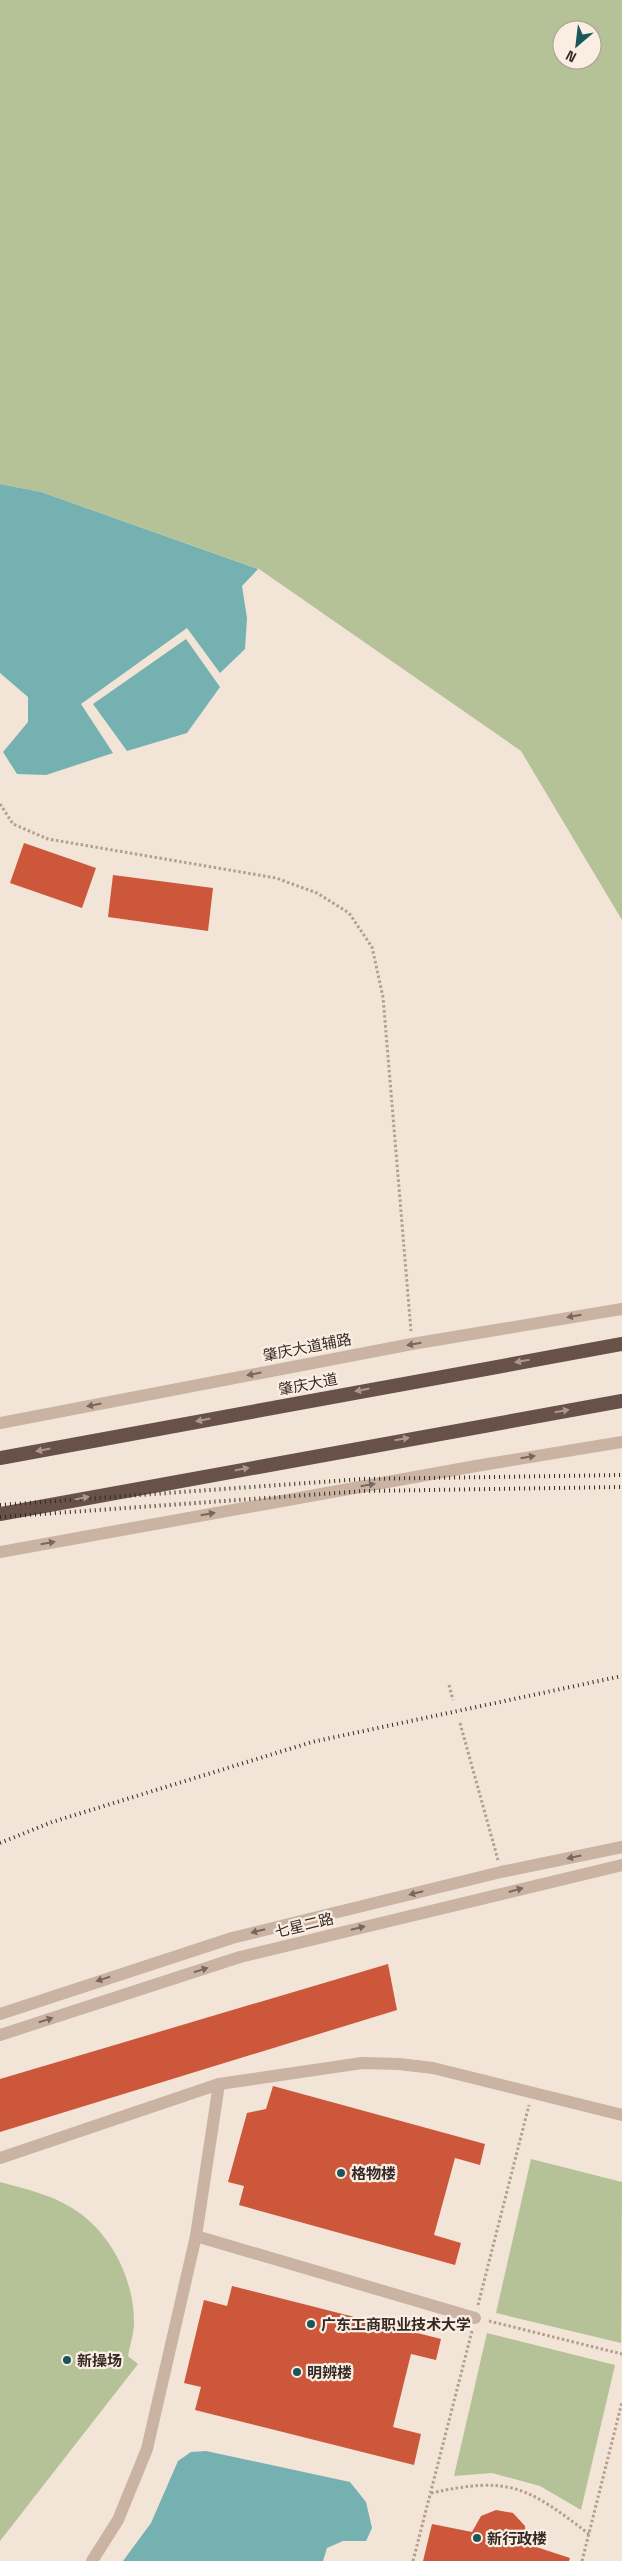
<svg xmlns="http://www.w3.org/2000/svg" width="622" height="2561" font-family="'Space Grotesk','Noto Sans SC',sans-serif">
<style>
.green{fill:#b5c297;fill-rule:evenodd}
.water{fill:#75b1b0}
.building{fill:#cc573b}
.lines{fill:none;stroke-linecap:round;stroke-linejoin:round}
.path{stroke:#b69d8d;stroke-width:3;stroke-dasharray:2.5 2.5;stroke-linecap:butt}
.minor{stroke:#cbb3a3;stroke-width:12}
.tertiary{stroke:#cbb3a3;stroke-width:12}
.trunk{stroke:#675148;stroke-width:14}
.rail{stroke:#352925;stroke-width:4;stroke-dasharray:1 4;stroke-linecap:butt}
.oneway{fill:#78675e}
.oneway2{fill:#a9988e}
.poi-dot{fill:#195758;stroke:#faeee3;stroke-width:2}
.labels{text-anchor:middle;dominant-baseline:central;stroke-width:4.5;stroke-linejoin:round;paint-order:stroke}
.street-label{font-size:15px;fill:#352925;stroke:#faeee3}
.poi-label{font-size:15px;font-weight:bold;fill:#352925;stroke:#faeee3;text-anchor:start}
</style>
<rect width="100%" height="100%" fill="#f2e4d7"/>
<!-- green -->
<g class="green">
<path d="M 0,0 L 622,0 L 622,920 L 521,751 L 259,569 L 41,492 L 0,484 ZM 562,30 L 592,30 L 592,60 L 562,60 Z"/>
<polygon points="531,2159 622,2182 621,2343 496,2313"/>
<path d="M 0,2182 C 25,2189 50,2194 72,2208 C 110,2231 134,2278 134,2322 C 134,2333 130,2345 128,2356 L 138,2364 L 0,2541 Z"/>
<polygon points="487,2333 615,2365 581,2510 540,2486 492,2473 454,2476"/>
</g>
<!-- water -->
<g class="water">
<polygon points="0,484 41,492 258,569 242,586 247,618 245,649 220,673 187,628 81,704 113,753 46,775 17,774 3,752 28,722 28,697 0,673"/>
<polygon points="186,639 220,687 187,733 127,751 93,704"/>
<polygon points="206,2451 350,2482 366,2502 372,2528 366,2541 343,2541 327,2548 323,2561 123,2561 151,2523 178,2461 191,2452"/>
</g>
<!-- building -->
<g class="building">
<polygon points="24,843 96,868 82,908 10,883"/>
<polygon points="113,875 213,888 208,931 108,917"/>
<polygon points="388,1964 397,2010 0,2132 0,2079"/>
<polygon points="273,2086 485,2144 480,2165 455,2158 434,2235 461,2243 455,2265 239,2205 244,2186 228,2182 247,2113 266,2109"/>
<polygon points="232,2286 441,2339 436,2360 411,2354 393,2427 421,2434 414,2465 195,2410 201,2387 184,2383 204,2300 227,2306"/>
<polygon points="496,2510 513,2513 525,2526 527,2544 570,2558 569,2561 423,2561 432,2524 472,2532 481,2516"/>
</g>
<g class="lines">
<!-- path -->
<g class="path">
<polyline points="0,804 13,824 48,839 276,878 317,893 349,913 372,947 383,997 411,1331"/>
<polyline points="449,1685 453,1700"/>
<polyline points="460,1723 498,1860"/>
<polyline points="478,2305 529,2105"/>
<polyline points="489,2321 622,2354"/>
<path d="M 431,2493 C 510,2476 526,2486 589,2534"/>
<polyline points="413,2561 472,2331"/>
<polyline points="582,2561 622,2402"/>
</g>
<!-- minor -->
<g class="minor">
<polyline points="0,2158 219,2084 362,2063 399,2064 433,2068 622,2115"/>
<polyline points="196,2236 475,2318"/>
<polyline points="92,2561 118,2520 147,2449 196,2236 219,2084"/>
</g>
<!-- tertiary -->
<g class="tertiary">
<polyline points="0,1423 412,1344 622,1309"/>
<polyline points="0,1552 476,1466 622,1442"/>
<polyline points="0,2014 232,1938 501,1872 622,1847"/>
<polyline points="0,2035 240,1957 622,1865"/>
</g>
<!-- trunk -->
<g class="trunk">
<polyline points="0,1458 622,1344"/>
<polyline points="0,1514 622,1401"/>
</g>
<!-- rail -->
<g class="rail">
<polyline points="0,1505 363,1479 622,1475"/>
<polyline points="0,1517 364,1491 622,1487"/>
<polyline points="0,1843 52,1822 312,1742 622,1676"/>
</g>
</g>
<!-- one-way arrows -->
<defs><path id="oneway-solid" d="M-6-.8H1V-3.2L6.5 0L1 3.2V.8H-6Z" transform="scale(1.25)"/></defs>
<g class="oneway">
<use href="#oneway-solid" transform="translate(574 1316) rotate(170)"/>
<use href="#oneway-solid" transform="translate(414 1344) rotate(170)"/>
<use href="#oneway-solid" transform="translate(254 1374) rotate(169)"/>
<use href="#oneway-solid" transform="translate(94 1405) rotate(169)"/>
<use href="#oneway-solid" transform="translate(528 1457) rotate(-9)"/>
<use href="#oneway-solid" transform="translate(368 1485) rotate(-10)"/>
<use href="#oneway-solid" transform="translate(208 1514) rotate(-10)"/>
<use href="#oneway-solid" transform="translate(48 1543) rotate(-10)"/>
<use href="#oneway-solid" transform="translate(574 1857) rotate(168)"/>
<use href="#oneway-solid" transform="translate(516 1890) rotate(-16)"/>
<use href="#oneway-solid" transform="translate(416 1893) rotate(166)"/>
<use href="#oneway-solid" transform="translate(358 1928) rotate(-14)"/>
<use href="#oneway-solid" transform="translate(258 1931) rotate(166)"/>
<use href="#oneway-solid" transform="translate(201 1970) rotate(-18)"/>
<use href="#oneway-solid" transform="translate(103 1979) rotate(162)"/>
<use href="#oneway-solid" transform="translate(46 2020) rotate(-18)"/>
</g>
<g class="oneway2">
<use href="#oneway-solid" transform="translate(522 1361) rotate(170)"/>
<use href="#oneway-solid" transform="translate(362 1390) rotate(169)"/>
<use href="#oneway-solid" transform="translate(562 1411) rotate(-10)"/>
<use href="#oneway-solid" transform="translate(203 1420) rotate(169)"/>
<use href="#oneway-solid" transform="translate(402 1439) rotate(-10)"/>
<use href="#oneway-solid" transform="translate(43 1450) rotate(169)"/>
<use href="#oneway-solid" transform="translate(242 1469) rotate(-11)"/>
<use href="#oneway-solid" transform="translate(82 1498) rotate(-11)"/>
</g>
<!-- markers -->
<g class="poi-dot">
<circle cx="341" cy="2173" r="5"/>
<circle cx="311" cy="2324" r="5"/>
<circle cx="67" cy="2360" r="5"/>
<circle cx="297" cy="2372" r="5"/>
<circle cx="477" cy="2538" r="5"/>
</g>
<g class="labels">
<!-- street labels -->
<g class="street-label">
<text transform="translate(307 1347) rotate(-11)">肇庆大道辅路</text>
<text transform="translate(308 1384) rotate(-11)">肇庆大道</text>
<text transform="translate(304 1925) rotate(-14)">七星二路</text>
</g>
<!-- poi labels -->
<g class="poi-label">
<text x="351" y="2173">格物楼</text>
<text x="321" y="2324">广东工商职业技术大学</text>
<text x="77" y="2360">新操场</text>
<text x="307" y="2372">明辨楼</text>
<text x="487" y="2538">新行政楼</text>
</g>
</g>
<!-- north arrow -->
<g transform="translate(577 45) rotate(208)"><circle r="24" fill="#faeee3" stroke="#ab9f97"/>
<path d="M0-4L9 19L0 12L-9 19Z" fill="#195758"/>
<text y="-8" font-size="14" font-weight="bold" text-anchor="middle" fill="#352925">N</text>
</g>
</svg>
